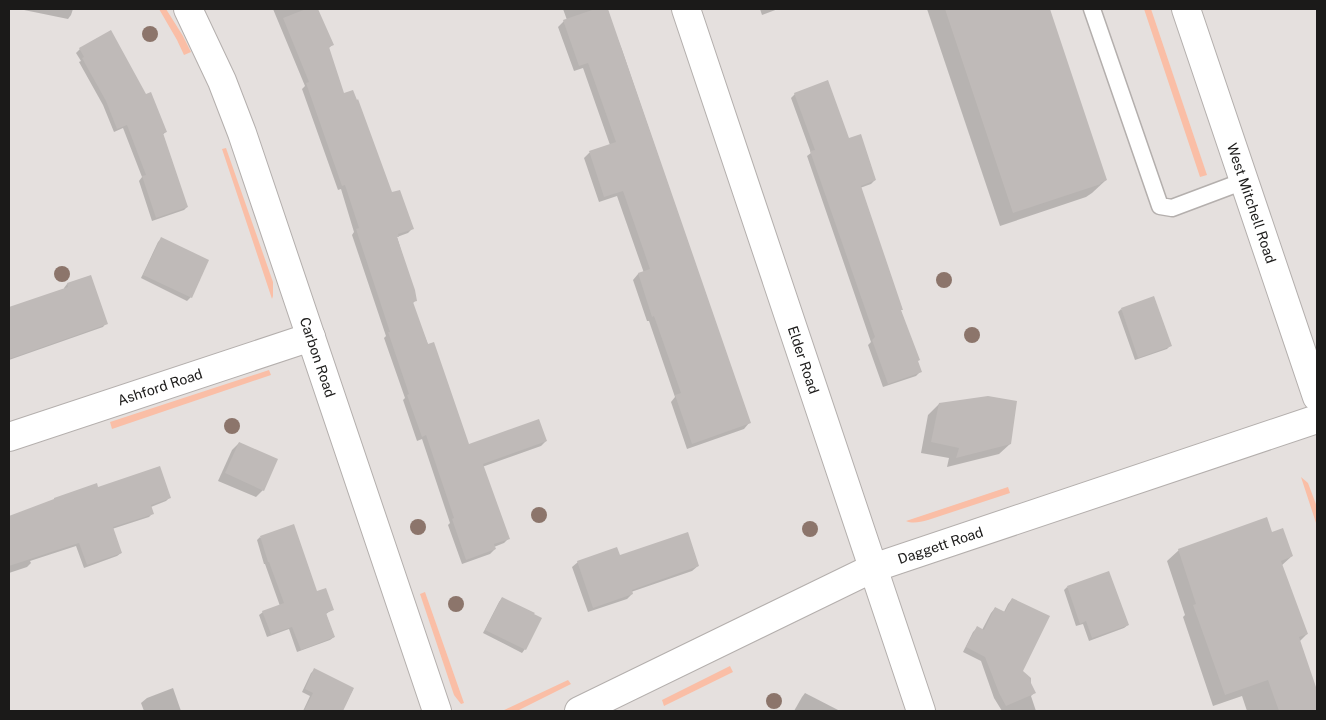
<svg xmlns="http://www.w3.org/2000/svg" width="1326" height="720" font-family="'Public Sans',sans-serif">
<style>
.green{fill:#fabea6}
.shadow{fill:#0003}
.building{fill:#bfbab8}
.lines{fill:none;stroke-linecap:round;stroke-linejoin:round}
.service-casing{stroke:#b4afad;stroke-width:19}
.minor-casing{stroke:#b4afad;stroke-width:30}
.secondary-casing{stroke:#b4afad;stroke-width:30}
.service{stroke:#fff;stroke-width:16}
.minor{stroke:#fff;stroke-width:28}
.secondary{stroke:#fff;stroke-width:28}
.tree{fill:#8c756b}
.labels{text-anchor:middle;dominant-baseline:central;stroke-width:4;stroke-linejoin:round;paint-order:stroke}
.street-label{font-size:14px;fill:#1b1a19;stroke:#f3eeeb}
</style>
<rect width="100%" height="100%" fill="#e5e0de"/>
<!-- green -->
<g class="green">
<polygon points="159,9 166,9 183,36 191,52 184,55 177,40"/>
<polygon points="1144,9 1151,9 1207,175 1200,177"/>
<polygon points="226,148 273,282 273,296 272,299 222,149"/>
<polygon points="269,370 271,375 112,429 110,422"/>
<polygon points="1301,477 1308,483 1317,507 1316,509 1317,513 1317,526"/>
<path d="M 1008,487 L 1010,493 L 928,520 C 920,522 913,524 906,521 Z"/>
<polygon points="425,592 464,703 461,704 454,695 420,594"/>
<polygon points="730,666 733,672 664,706 662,700"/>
<polygon points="568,680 571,684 517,711 502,711"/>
</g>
<!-- shadow -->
<g class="shadow">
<polygon points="24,9 73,9 71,15 68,19 24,10"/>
<polygon points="273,9 317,9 332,45 328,49 343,94 391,194 412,229 408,233 397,237 416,300 412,304 468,446 546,441 541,446 482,467 509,538 504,543 494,547 495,549 490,554 462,564 448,525 450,523 422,439 417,441 403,400 405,398 384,338 386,336 352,235 354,232 341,189 338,190 302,89 305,86"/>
<polygon points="563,9 606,9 622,50 749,423 744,429 687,449 671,402 675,397 649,321 647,321 633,280 638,274 644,273 617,196 599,202 584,158 589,153 610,145 583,68 574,71 558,27 564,21 567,20"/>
<polygon points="760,9 778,9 762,15"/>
<polygon points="927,9 1049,9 1106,180 1092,193 1086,197 1000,226"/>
<polygon points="110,32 166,132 162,135 187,207 184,210 152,221 139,181 142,177 123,128 114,132 103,105 79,62 81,61 76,53 80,49"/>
<polygon points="795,94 849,139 875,180 871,184 860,188 902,309 900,311 920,372 916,376 883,387 868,345 871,342 807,156 811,153 791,98"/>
<polygon points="161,239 207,261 191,297 187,301 141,278 158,242"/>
<polygon points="90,277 106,323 103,327 9,360 9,308 64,290 64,288 67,284"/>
<polygon points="1121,309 1170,346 1167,349 1135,360 1118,312"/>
<polygon points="939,404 1010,444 999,454 947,467 949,458 921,453 928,415"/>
<polygon points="239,443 263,490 256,497 218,481 232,450"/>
<polygon points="97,489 169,498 166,501 151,507 153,513 149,517 112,529 121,553 117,556 84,568 76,546 30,561 31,563 27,567 9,573 9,517 52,501"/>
<polygon points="1271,533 1292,556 1281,566 1307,634 1299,642 1306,667 1317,698 1317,711 1247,711 1242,696 1213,706 1183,617 1185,615 1167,561 1179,550"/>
<polygon points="260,537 333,609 326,614 334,637 330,640 297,652 289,629 267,637 259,615 263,612 280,606 265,564 264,564 257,540"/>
<polygon points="619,557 698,566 692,571 631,592 632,594 627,599 588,612 572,567 578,562"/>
<polygon points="1067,587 1128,625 1124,628 1089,641 1083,624 1076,626 1064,590"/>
<polygon points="502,598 525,649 522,653 483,633 499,602"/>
<polygon points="1012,599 1022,671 1034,693 1031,696 1036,711 1002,711 994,698 981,661 963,652 973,632 977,628 982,630 991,613 995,608 1004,612 1008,604"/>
<polygon points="314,670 353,689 342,711 303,711 310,696 302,692 311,673"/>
<polygon points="173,688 181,711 144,711 141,703 147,698"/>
<polygon points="805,693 840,711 794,711 802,697"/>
</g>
<!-- building -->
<g class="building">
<polygon points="306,9 318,9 334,45 329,47 344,93 353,90 357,100 358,99 392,192 400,190 414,229 398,234 399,237 397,237 415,290 417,301 413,302 428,344 434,342 469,444 539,419 547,441 483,464 510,539 494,544 496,549 466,560 452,519 454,518 426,435 422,437 407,395 409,394 388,332 390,332 356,229 359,228 345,185 342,186 306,83 309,82 283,18"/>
<polygon points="595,9 608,9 751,423 692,444 675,395 681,393 654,316 652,317 638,273 650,269 623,191 604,197 589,151 616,142 588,63 579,66 563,20"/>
<polygon points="945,9 1050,9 1107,180 1100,183 1101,184 1013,213"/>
<polygon points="111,30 146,94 151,92 167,132 163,133 188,207 156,218 142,176 146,175 127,125 117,129 106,101 82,58 84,57 79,48"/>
<polygon points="828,80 849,138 861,134 876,180 861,186 903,310 901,310 920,360 918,361 922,372 888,384 872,340 875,337 810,151 815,150 794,93"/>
<polygon points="161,237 209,260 192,298 143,275"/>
<polygon points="91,275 108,324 9,359 9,307 68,287 67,283"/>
<polygon points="1154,296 1172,346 1138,358 1121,308"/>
<polygon points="988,396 1017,401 1011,444 956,458 959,448 931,442 939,403"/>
<polygon points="239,442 278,459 264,491 225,473"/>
<polygon points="160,466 171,498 151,505 154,514 113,527 122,553 87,565 79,543 9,566 9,516 54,499 54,498 97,483 98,487"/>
<polygon points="1267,517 1272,532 1283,528 1293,556 1281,561 1308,634 1299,637 1317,690 1317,711 1279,711 1268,680 1225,695 1193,605 1196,604 1178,549"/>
<polygon points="294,524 317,591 326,588 334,610 326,613 335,637 301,650 292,627 271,634 262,611 284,603 269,562 268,562 260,536"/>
<polygon points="688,532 699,566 632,590 633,594 593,608 577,561 617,547 620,555"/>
<polygon points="1109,571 1129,625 1092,638 1086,621 1080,624 1067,586"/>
<polygon points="502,597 535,613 534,614 542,618 526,650 485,630"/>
<polygon points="1012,598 1050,616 1023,671 1031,678 1031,683 1036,693 1006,706 999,693 985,657 966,647 977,626 984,630 995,607 1005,612"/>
<polygon points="314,668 354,688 343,711 304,711 313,693 305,689"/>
</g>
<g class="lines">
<defs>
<polyline id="service" points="1092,9 1160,206 1172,208 1244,181"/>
<g id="minor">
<path id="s1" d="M 188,9 L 222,81 L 242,133 L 437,711"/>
<path id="s2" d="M 686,9 L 921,711"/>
<path id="s3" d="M 9,437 L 311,337"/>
<path id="s4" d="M 579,711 L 873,568 L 1317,419"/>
</g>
<g id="secondary">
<path id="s5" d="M 1186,9 L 1317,397"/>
</g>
</defs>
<!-- service casing -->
<use href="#service" class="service-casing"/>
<!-- minor casing -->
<use href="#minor" class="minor-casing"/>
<!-- secondary casing -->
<use href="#secondary" class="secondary-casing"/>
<!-- service -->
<use href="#service" class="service"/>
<!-- minor -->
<use href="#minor" class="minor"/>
<!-- secondary -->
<use href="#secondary" class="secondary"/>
</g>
<!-- trees -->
<g class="tree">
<circle cx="150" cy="34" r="8"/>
<circle cx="62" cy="274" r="8"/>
<circle cx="944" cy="280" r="8"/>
<circle cx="972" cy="335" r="8"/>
<circle cx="232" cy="426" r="8"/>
<circle cx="539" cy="515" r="8"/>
<circle cx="418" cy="527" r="8"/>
<circle cx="810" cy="529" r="8"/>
<circle cx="456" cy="604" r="8"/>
<circle cx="774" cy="701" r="8"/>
</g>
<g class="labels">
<!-- street labels -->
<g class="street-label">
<text stroke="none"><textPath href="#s5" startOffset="205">West Mitchell Road</textPath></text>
<text stroke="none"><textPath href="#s1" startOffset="372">Carbon Road</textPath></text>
<text stroke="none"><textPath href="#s2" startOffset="370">Elder Road</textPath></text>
<text stroke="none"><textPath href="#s3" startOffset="159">Ashford Road</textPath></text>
<text stroke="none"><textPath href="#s4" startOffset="398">Daggett Road</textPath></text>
</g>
</g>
<!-- border -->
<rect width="1326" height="720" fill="none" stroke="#1b1a19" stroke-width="20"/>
</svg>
